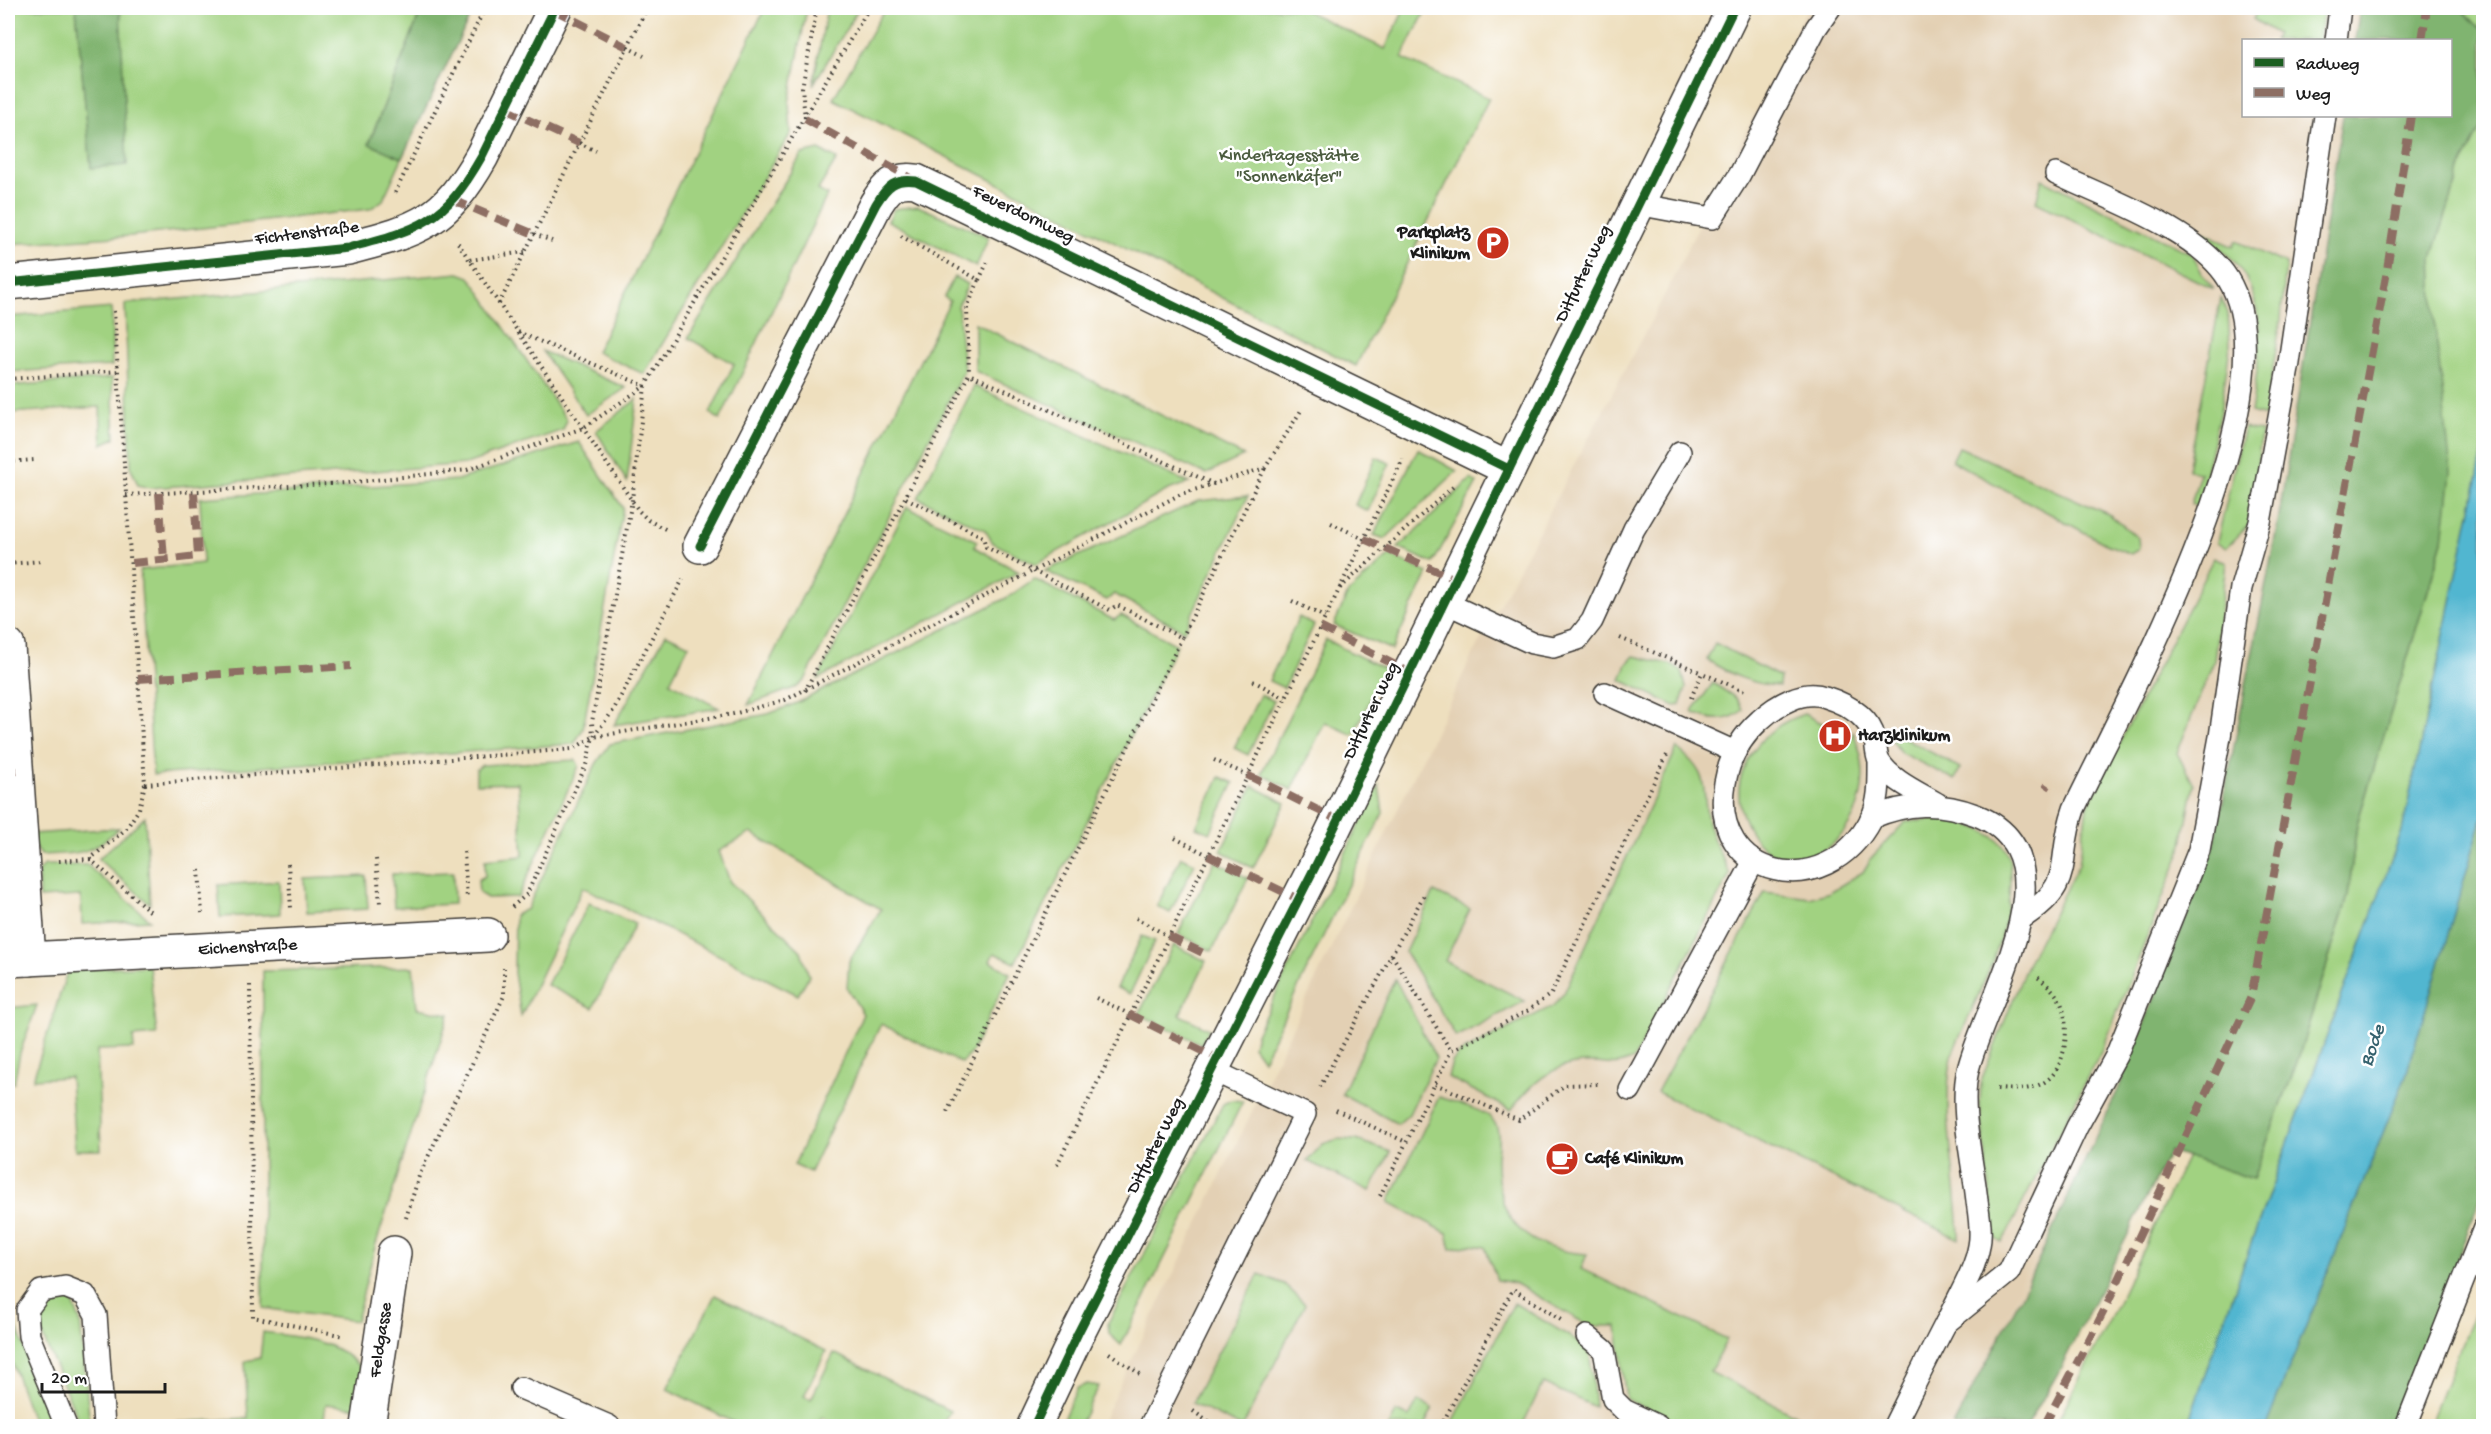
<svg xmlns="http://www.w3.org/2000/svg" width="2491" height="1434" font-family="'Gochi Hand',sans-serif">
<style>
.built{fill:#e3d0b4}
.green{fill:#a1d281;stroke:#5e774e;stroke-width:1.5}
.forest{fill:#80b46f;stroke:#4e6846;stroke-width:1.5}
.water{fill:#51b6d0;stroke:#366976;stroke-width:1.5}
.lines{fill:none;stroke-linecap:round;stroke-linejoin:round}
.lane-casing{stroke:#3c3934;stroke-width:24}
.street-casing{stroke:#3c3934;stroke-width:36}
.path{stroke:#3c3934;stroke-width:4;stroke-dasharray:1.5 4.5;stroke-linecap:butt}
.lane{stroke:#fff;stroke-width:21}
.street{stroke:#fff;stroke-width:33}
.quiet{stroke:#8d6e63;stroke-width:8;stroke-dasharray:15 8;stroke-linecap:butt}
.cycleway-casing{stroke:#fff;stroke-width:13}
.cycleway{stroke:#1b5e20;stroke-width:9}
.labels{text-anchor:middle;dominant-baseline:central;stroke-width:5;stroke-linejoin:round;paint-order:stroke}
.park-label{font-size:18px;fill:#4b5c3f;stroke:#fff}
.street-label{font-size:18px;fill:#1c1c1c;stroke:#fff}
.poi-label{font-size:18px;font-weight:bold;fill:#1c1c1c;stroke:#fff;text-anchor:start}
.water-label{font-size:20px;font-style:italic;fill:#34616d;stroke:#fff}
</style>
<rect width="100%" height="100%" fill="#fff"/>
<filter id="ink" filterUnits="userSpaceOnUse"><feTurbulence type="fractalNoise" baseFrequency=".0167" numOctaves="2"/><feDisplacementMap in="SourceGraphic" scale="12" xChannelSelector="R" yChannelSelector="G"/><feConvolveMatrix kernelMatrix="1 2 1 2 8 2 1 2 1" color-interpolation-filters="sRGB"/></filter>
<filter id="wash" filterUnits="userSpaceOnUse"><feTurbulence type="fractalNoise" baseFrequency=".008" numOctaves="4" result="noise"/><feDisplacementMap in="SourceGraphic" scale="24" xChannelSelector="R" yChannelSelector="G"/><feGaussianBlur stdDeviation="1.35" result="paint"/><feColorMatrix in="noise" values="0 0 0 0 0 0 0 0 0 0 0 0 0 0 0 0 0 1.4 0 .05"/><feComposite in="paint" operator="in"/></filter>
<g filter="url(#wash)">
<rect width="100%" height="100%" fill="#eedfbe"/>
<!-- built -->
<polygon class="built" points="1807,8 2360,8 2355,40 2244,40 2244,116 2343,116 2277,528 2214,847 2118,1090 2021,1297 1953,1426 1100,1426 1471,658 1661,302"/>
<!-- green -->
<g class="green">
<polygon points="8,8 76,8 91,167 121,16 120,8 422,8 369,143 402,158 383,200 370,209 131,236 8,244"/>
<polygon points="765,8 807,8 789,103 791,133 644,374 596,352"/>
<polygon points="827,8 859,8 813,85"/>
<polygon points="885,8 1300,8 1385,49 1405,8 1427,8 1402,58 1489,98 1356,366 833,99"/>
<polygon points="2259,8 2324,8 2319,40 2274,40 2277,34 2253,19"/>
<polygon points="2460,8 2483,8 2483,31"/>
<polygon points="2483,122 2483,452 2402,831 2253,1238 2187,1426 2174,1426 2129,1416 2124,1426 2055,1426 2112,1315 2187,1156 2253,1179 2297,1062 2348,896 2357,824 2443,541 2432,258 2462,165"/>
<polygon points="819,150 837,159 818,190 827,195 720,420 710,413 734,364 688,338 802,154"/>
<polygon points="2042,179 2192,254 2203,275 2214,289 2036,202"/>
<polygon points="918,206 989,237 976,267 888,221 894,209"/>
<path d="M 2155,207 L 2233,247 L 2236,241 L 2286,264 L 2281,319 L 2265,416 L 2251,412 C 2260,356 2273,285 2217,246 C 2198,233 2173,223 2152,212 Z"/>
<polygon points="459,273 470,277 567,420 563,430 466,464 150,488 138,485 131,468 125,304"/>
<polygon points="954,277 968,284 958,306 964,371 805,680 797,687 748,705 950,301 944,297"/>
<polygon points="2221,297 2228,313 2230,346 2221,407 2198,507 2191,504 2200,472 2188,470"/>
<polygon points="112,308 112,366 8,372 8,317"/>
<polygon points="975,323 1244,456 1206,474 975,371"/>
<polygon points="542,351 626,388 586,415"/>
<polygon points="112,378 115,438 102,444 100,407 9,413 8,386"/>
<polygon points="974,386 1189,483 1168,490 1036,564 993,543 985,530 918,498"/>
<polygon points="637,399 627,482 596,431"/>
<polygon points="2244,427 2261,432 2252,522 2226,548 2217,542"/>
<polygon points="579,442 623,508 583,729 574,744 153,775 140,570 203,563 200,498 457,480"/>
<polygon points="1959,447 2110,515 2138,538 2139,549 2131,554 2106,544 1952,461"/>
<polygon points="1418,449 1457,471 1385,539 1374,535"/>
<polygon points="1376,457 1390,463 1368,511 1355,505"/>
<polygon points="1471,479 1477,483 1433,563 1398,548"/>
<polygon points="1248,496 1184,631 1114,594 1107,600 1045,571 1198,501"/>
<polygon points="907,507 977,541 974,547 1019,572 818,679"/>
<polygon points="1390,555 1428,573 1392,650 1334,625 1348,593"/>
<polygon points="2214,557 2226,563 2214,661 2177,753 2194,785 2180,854 2103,1048 2002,1243 1995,1239 1980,1105 1981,1081 2028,962 2079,864 2087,807"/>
<polygon points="1034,579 1114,620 1121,615 1177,645 1015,963 994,953 990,961 1010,973 971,1053 961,1063 881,1024 810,1172 794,1165 863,1014 847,988 849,961 881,909 751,833 719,851 730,882 801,951 809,976 798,995 583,887 521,1016 514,973 515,915 527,909 596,764 610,744 768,714 797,703 1008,597"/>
<polygon points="1299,617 1314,625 1284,688 1269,681"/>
<polygon points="666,634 689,645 670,682 719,708 614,725"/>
<polygon points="1326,640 1385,669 1353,735 1325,722 1292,790 1261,774"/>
<path d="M 1715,643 L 1780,677 L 1779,686 C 1750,684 1732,675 1707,660 Z"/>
<polygon points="1634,656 1673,665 1682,671 1686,688 1680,705 1675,706 1621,680 1627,664"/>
<path d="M 1713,683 L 1736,698 L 1743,710 C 1728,723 1710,721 1692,712 Z"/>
<polygon points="1260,695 1274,701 1248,755 1234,748"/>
<path d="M 1804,714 L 1849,737 L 1853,732 C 1896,828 1785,908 1746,823 C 1738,806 1736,790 1743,771 C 1754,742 1776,723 1804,714 Z"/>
<polygon points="1892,731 1960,768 1955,780 1901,753 1891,739"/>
<path d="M 1677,748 C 1711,776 1701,784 1708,822 C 1712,839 1722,858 1730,874 L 1634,1059 C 1607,1070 1608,1061 1584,1063 C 1550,1064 1530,1086 1511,1110 L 1448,1077 L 1452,1062 L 1460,1053 L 1553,1006 L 1564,993 Z"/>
<polygon points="576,760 579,766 518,897 487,898 479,893 478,880 485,876 485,860 523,856 518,783 476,784 476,770 482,765"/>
<polygon points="1220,777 1234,783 1210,833 1196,827"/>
<polygon points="1379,785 1383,813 1263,1060 1253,1046 1256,1034"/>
<polygon points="1253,786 1286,803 1253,868 1221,851"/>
<polygon points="145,817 150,904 98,859"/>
<path d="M 1944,819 C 1966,822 2001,833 2009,857 C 2011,863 2010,873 2010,880 C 2010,931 1986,977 1966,1023 C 1962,1034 1954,1045 1952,1057 C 1940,1113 1958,1182 1959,1239 L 1657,1092 L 1765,892 L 1810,898 L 1830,892 L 1863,872 L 1872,857 L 1905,822 Z"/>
<path d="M 119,828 C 89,856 80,853 41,855 L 33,844 L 31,834 Z"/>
<polygon points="1181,857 1195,863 1170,913 1157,906"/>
<polygon points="1215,861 1248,878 1212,951 1178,934"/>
<polygon points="45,865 87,865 150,920 82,924 81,896 39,898 38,871"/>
<polygon points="453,872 454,904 394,907 392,874"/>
<polygon points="366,876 368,909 307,912 305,879"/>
<polygon points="279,881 280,914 220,917 218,885"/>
<polygon points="1434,892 1470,909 1445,961 1525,1001 1456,1037 1405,952"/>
<polygon points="589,903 635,924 593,1008 547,985"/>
<polygon points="1142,936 1155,941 1130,994 1117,988"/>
<polygon points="1174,945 1206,961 1180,1015 1209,1029 1201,1044 1139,1014"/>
<polygon points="149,966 157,1035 133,1037 134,1049 97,1050 101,1150 75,1150 70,1077 33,1079 68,969"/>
<polygon points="413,967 417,1008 449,1014 375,1247 356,1321 263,1308 263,971"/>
<polygon points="1395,979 1436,1058 1409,1114 1398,1124 1342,1094"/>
<polygon points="37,1005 20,1053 14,1083 8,1083 8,1008"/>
<path d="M 1439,1097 C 1452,1102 1481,1109 1490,1117 C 1503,1129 1497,1146 1497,1161 C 1497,1223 1527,1250 1587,1254 L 1581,1269 L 1727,1339 L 1710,1372 L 1817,1426 L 1683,1426 L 1626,1399 L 1617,1326 L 1589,1326 L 1515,1283 L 1497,1280 L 1485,1247 L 1471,1245 L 1451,1249 L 1447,1233 L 1389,1202 Z"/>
<polygon points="1231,1100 1243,1101 1121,1345 1109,1334 1108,1323 1223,1104"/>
<polygon points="1338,1139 1356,1140 1391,1152 1370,1191 1307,1161 1323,1144"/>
<polygon points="1259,1274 1284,1284 1305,1304 1243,1426 1239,1426 1192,1403"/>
<polygon points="2483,1290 2483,1426 2429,1426"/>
<polygon points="715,1295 826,1351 804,1396 811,1399 834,1353 950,1411 942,1426 840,1426 822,1417 817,1426 741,1426 667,1389"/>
<polygon points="52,1296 72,1300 80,1321 90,1426 81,1426 40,1330 38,1307"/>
<polygon points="8,1302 52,1426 34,1426 8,1351"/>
<polygon points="1514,1303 1589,1348 1595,1407 1543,1383 1522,1426 1451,1426"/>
<path d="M 263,1332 C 303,1338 339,1339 365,1373 L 357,1408 L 326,1404 L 323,1426 L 120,1426 L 248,1418 L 245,1361 L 260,1358 Z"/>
<polygon points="1087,1384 1099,1386 1079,1426 1060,1426 1077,1388"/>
<polygon points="1418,1401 1433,1408 1424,1426 1389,1426 1396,1412 1409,1417"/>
</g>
<!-- forest -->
<g class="forest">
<polygon points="76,8 120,8 127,165 91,168"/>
<polygon points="422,8 474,8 402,158 369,144"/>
<polygon points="2360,8 2460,8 2483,31 2483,122 2462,165 2432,258 2435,325 2451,472 2443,541 2357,824 2348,896 2297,1062 2253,1179 2170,1151 2057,1375 2027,1426 1953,1426 2021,1297 2118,1090 2214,847 2277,528 2343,116 2450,116 2450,40 2355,40"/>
<polygon points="2483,816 2483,1192 2392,1426 2266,1426 2406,1075"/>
<polygon points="2129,1416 2174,1426 2124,1426"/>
</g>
<!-- water -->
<polygon class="water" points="2483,452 2483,816 2406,1075 2266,1426 2187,1426 2253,1238 2402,831"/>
</g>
<g filter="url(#ink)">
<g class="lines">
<defs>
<g id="lane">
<polyline points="2336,40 2340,8"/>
<polyline points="1637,204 1712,218 1740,174 1816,28 1830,8"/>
<polyline points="1444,602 1532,643 1553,647 1578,639 1592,621 1634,529 1680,452"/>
<polyline points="1605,693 1735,752"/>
<path d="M 1879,761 C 1879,780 1880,801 1871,819 C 1826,906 1708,879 1725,783 C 1729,759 1741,737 1760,720 C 1776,705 1803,689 1825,697 C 1847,704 1869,716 1875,739 C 1876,746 1876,755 1879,761 C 1890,780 1920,793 1938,804"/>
<path d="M 1871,818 C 1907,803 1939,801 1976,815 C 2081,856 1984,1001 1968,1070 C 1959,1107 1973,1162 1977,1201 C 1979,1215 1982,1232 1979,1246 C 1975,1270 1959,1295 1949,1317 C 1930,1353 1912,1390 1894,1426"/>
<path d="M 2022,918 C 2078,883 2055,862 2074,809 C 2127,698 2298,393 2228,279 C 2198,230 2108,199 2056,174"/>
<polyline points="1630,1090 1754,861"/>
<polyline points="1946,1323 2009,1272 2077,1127 2116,1056 2199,850 2220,737 2241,588 2260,522 2289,363 2325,116"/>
<polyline points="1587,1336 1604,1350 1613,1399 1624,1410 1658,1426"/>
<polyline points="521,1388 609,1426"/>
<polyline points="66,1426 29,1336 27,1310 41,1291 65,1287 85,1295 96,1315 104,1426"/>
<polyline points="1150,1426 1305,1114 1214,1071"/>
<polyline points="2406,1426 2484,1228"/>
</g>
<g id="street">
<path d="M 8,283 L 348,248 C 420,229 444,223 482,156 L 555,8"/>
<path d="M 700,546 L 876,204 C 887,186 895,178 916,181 L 1509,469"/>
<polyline points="8,646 29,959"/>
<path id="s1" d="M 8,960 L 488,935"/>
<path id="s2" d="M 368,1426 L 394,1253"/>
<polyline points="1034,1426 1078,1333 1316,865 1734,8"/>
</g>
</defs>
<!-- lane casing -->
<use href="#lane" class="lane-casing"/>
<!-- street casing -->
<use href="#street" class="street-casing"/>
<!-- path -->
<g class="path">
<polyline points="627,47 644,56"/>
<polyline points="805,118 802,88 817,8"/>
<polyline points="579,143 596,151"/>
<polyline points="395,193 485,8"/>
<polyline points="534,234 552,241"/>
<polyline points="901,236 979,280 967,308 969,374"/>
<polyline points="458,243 639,511 648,520 667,530"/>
<polyline points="470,260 525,252"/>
<polyline points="979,280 989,259"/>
<polyline points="499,304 647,8"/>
<polyline points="518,332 645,386 632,500 592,722 593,736"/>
<polyline points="8,379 119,371"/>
<polyline points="8,462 34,460"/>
<polyline points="126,495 346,483 467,470 583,428 645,386 869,8"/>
<polyline points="906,498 983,537 986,547 1110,610 1117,605 1182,638 1265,468"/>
<polyline points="1331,523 1364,539"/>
<polyline points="8,564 41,561"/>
<polyline points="1340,588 1455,485"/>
<polyline points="1292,601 1325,617"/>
<polyline points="1620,638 1702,673"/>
<polyline points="1253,681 1285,698"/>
<polyline points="805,691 969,374 1214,484"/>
<polyline points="1691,698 1702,673 1744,691"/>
<polyline points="1214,760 1247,775"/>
<polyline points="145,784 573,749 593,737 733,714 785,700 1181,494 1265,468 1302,409"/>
<polyline points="1175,838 1208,855"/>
<polyline points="464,852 467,899"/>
<polyline points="90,859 153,914"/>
<polyline points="376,859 380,903"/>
<polyline points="59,861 90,859 126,829 139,809 145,784 114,311"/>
<polyline points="288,864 291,908"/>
<polyline points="199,870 202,913"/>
<polyline points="512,907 527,894 586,765 593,737 613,711 683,579"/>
<polyline points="1136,918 1168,936"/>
<polyline points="1392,955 1451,1051 1527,1011 1551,994 1667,755"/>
<polyline points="250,985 253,1317 344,1336"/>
<polyline points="1096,998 1129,1014"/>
<polyline points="1435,1084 1519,1120 1565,1085 1600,1084"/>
<polyline points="1320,1087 1424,895"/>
<path d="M 1997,1089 C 2013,1090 2032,1091 2046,1081 C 2067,1067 2070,1025 2061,1003 C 2055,991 2047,984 2036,976"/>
<polyline points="1336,1110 1406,1142"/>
<polyline points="947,1112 1182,638"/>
<polyline points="1057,1165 1403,459"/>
<polyline points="1380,1196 1451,1051"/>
<polyline points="406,1218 419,1176 504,996 504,968"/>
<polyline points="1109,1353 1140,1374"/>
<polyline points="1193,1411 1214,1426"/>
<polyline points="1441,1426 1513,1289 1561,1320"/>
</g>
<!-- lane -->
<use href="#lane" class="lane"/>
<!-- street -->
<use href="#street" class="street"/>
<!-- quiet -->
<g class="quiet">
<polyline points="554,10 627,47"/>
<polyline points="2422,40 2427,8"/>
<polyline points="505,109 579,143"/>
<polyline points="805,119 912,179"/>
<polyline points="453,200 534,234"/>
<polyline points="159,493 164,559"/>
<polyline points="1364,539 1455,579"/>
<polyline points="132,563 198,556 194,492"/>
<polyline points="1320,627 1409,672"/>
<polyline points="138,679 351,666"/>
<polyline points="8,772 17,771"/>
<polyline points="1247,775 1338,820"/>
<polyline points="2046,788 2048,785"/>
<polyline points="1208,855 1298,899"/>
<polyline points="1168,936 1209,956"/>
<polyline points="1129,1014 1219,1059"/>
<polyline points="2044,1426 2106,1307 2251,997 2386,276 2411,116"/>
</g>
<defs>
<g id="cycleway">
<path d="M 8,283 L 348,248 C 420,229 444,223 482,156 L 555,8"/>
<path d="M 700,546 L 876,204 C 887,186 895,178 916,181 L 1509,469"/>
<polyline points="1034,1426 1078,1333 1316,865 1734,8"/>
</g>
</defs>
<!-- cycleway casing -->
<use href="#cycleway" class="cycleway-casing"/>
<!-- cycleway -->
<use href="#cycleway" class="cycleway"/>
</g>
</g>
<!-- icons -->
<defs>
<symbol id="parking-disc" viewBox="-11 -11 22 22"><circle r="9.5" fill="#c8321e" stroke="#fff"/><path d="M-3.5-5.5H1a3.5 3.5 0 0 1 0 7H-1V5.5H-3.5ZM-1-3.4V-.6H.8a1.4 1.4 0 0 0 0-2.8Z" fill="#fff"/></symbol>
<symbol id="hospital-disc" viewBox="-11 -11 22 22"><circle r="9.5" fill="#c8321e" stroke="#fff"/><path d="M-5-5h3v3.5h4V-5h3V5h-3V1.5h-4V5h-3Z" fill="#fff"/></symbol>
<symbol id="cafe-disc" viewBox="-11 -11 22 22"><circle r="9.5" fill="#c8321e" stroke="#fff"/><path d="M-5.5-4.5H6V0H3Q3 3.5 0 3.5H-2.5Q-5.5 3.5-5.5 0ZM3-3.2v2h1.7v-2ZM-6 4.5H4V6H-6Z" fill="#fff"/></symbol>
</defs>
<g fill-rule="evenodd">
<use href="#parking-disc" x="1474" y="224" width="38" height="38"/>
<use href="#hospital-disc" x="1816" y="717" width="38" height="38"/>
<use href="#cafe-disc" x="1543" y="1140" width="38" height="38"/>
</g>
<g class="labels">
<!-- park labels -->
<g class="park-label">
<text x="1289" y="156">Kindertagesstätte<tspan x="1289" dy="21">"Sonnenkäfer"</tspan></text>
</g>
<!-- street labels -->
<g class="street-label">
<text transform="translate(1023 215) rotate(26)">Feuerdornweg</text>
<text transform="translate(307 234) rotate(-7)">Fichtenstraße</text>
<text transform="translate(1584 274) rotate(-64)">Ditfurter Weg</text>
<text transform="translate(1372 711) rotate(-64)">Ditfurter Weg</text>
<text stroke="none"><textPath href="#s1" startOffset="240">Eichenstraße</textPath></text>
<text transform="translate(1156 1146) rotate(-63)">Ditfurter Weg</text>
<text stroke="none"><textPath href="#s2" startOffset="87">Feldgasse</textPath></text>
</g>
<!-- poi labels -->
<g class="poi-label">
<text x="1470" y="233" text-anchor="end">Parkplatz<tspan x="1470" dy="21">Klinikum</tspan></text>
<text x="1858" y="736">Harzklinikum</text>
<text x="1585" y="1159">Café Klinikum</text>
</g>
<!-- water labels -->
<g class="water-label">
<text transform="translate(2374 1046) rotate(-71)">Bode</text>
</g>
</g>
<!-- margin -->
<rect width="2491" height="1434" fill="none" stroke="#fff" stroke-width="30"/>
<!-- legend -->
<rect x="2242" y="39" width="210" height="78" fill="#ffffff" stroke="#a4a4a4" stroke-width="1.5"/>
<rect x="2254" y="58" width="30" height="9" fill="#1b5e20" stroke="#a4a4a4" stroke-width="1.5"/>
<text x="2296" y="69" font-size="18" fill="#1c1c1c">Radweg</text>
<rect x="2254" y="88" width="30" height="9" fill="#8d6e63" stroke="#a4a4a4" stroke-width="1.5"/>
<text x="2296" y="99" font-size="18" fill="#1c1c1c">Weg</text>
<!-- scale -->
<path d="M42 1383v9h123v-9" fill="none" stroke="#1c1c1c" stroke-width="3"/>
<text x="51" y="1383" font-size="18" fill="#1c1c1c" stroke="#ffffff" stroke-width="4.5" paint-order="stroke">20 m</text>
</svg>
